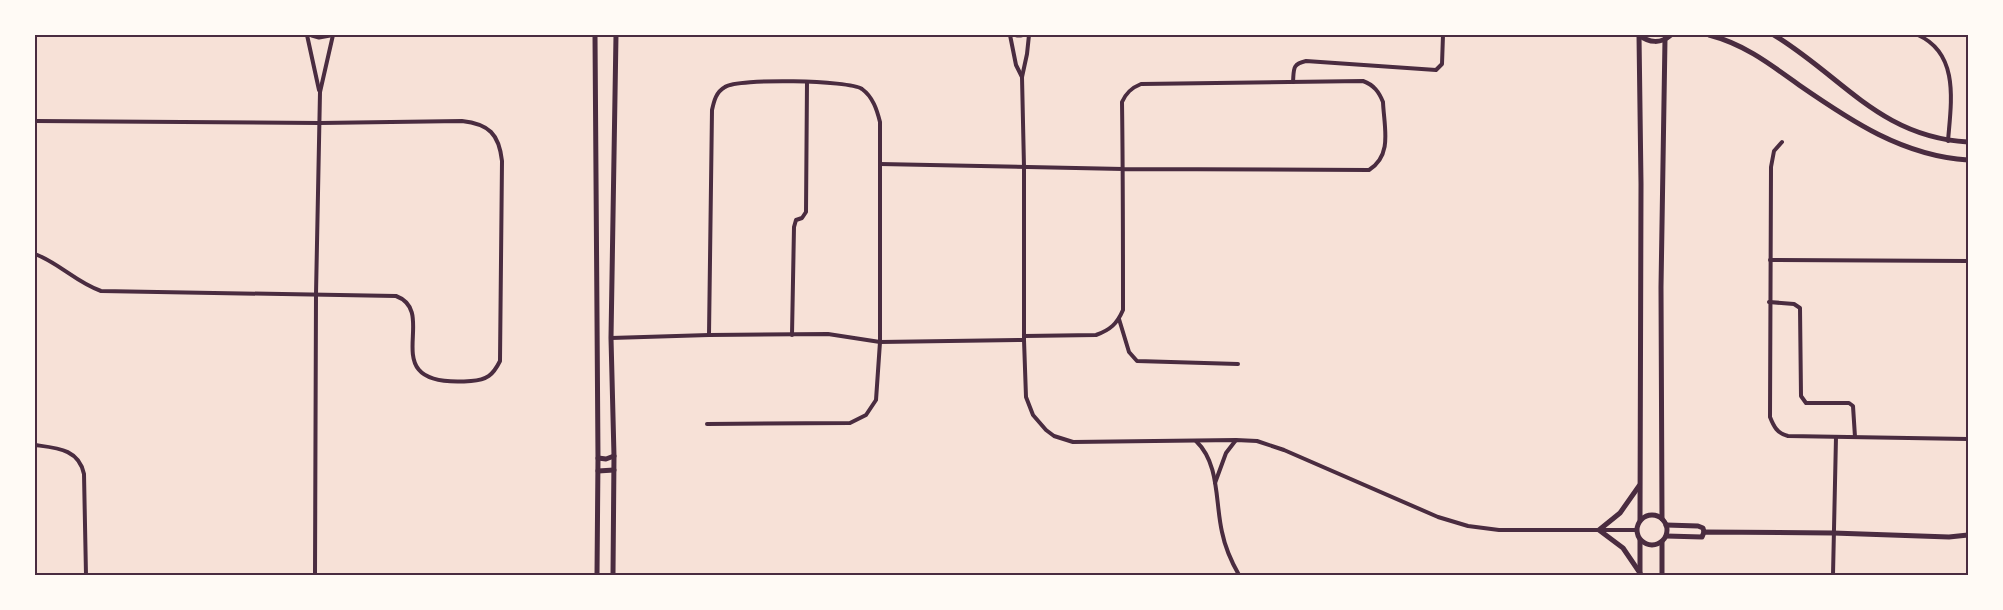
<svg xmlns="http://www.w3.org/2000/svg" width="2003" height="610" font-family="Signika,sans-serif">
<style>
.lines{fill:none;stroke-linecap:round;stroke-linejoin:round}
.minor{stroke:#4a2c40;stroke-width:4}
.tertiary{stroke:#4a2c40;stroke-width:5}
.neatline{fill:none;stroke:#4a2c40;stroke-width:2}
</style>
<rect width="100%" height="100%" fill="#f7e1d7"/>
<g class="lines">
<!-- minor -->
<g class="minor">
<polyline points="307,35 319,90"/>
<polyline points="1010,35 1016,65 1022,77"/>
<polyline points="1029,35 1027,54 1022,77 1024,167 1024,340 1026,397 1033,415 1046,430 1054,436 1073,442 1236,440 1257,441 1284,450 1438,517 1468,526 1499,530 1636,530"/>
<path d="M 1918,35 C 1960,54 1951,103 1948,141"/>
<path d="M 1293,82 C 1294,69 1292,64 1306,61 L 1436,70 L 1442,64 L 1443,35"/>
<path d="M 35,121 L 320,123 L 462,121 C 489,124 499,134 502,161 L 500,361 C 493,375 487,380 471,381 C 369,389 442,313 396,296 L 101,291 C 77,283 59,263 35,254"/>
<path d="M 1782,142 L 1774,151 L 1771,167 L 1770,417 C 1774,427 1777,433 1788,436 L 1968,439"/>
<path d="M 880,164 L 1123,169 L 1369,170 C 1393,155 1384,127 1383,102 C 1379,92 1374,85 1363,81 L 1141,84 C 1131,88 1126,93 1122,102 C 1123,172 1123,241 1123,310 C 1117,324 1110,330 1096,335 L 1024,336"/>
<polyline points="1770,260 1968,261"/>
<polyline points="1769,302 1794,304 1800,308 1801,396 1806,403 1849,403 1853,406 1855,437"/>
<polyline points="1119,319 1129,352 1137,361 1238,364"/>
<polyline points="792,335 794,227 796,220 802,218 806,212 807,82"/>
<polyline points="611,338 709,335 828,334 880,342 1024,340"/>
<path d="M 707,424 L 850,423 L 866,415 L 876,400 L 880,342 L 880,122 C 877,110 873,97 862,89 C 849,80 738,78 725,87 C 716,92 714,101 712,110 L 709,335"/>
<path d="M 1196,441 C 1220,464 1215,502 1222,532 C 1225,547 1231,561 1239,575"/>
<path d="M 35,445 C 57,448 79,449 84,474 L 86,575"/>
<polyline points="1215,483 1226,453 1236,440"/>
<polyline points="315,575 316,294 320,92 333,35"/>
<polyline points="1833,575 1836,437"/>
</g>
<!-- tertiary -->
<g class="tertiary">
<polyline points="312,35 319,37 330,35"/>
<polyline points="595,35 598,458 597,575"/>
<polyline points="1017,35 1021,35"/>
<polyline points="1639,35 1641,184 1640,520"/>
<path d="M 1639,35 C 1649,43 1661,44 1671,35"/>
<path d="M 1709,35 C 1744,44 1770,64 1799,85 C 1851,121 1903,156 1968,160"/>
<path d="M 1774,35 C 1843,77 1880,137 1968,142"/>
<polyline points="598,458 606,459 614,456"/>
<polyline points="598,471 614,470"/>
<polyline points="1639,486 1620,513 1599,530 1623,548 1640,573"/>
<circle cx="1652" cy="530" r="15"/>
<polyline points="1662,519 1661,287 1665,39"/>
<polyline points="1666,525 1698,526 1703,528 1704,532"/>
<polyline points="1666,536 1702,537 1704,532 1833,533 1949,537 1968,535"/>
<polyline points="1640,540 1640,572"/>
<polyline points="613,575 614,456 611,338 616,35"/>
<polyline points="1662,575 1662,542"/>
</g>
</g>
<!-- border -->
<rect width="2003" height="610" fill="none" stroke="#fffaf5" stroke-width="72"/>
<rect x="36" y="36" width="1931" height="538" class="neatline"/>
</svg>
